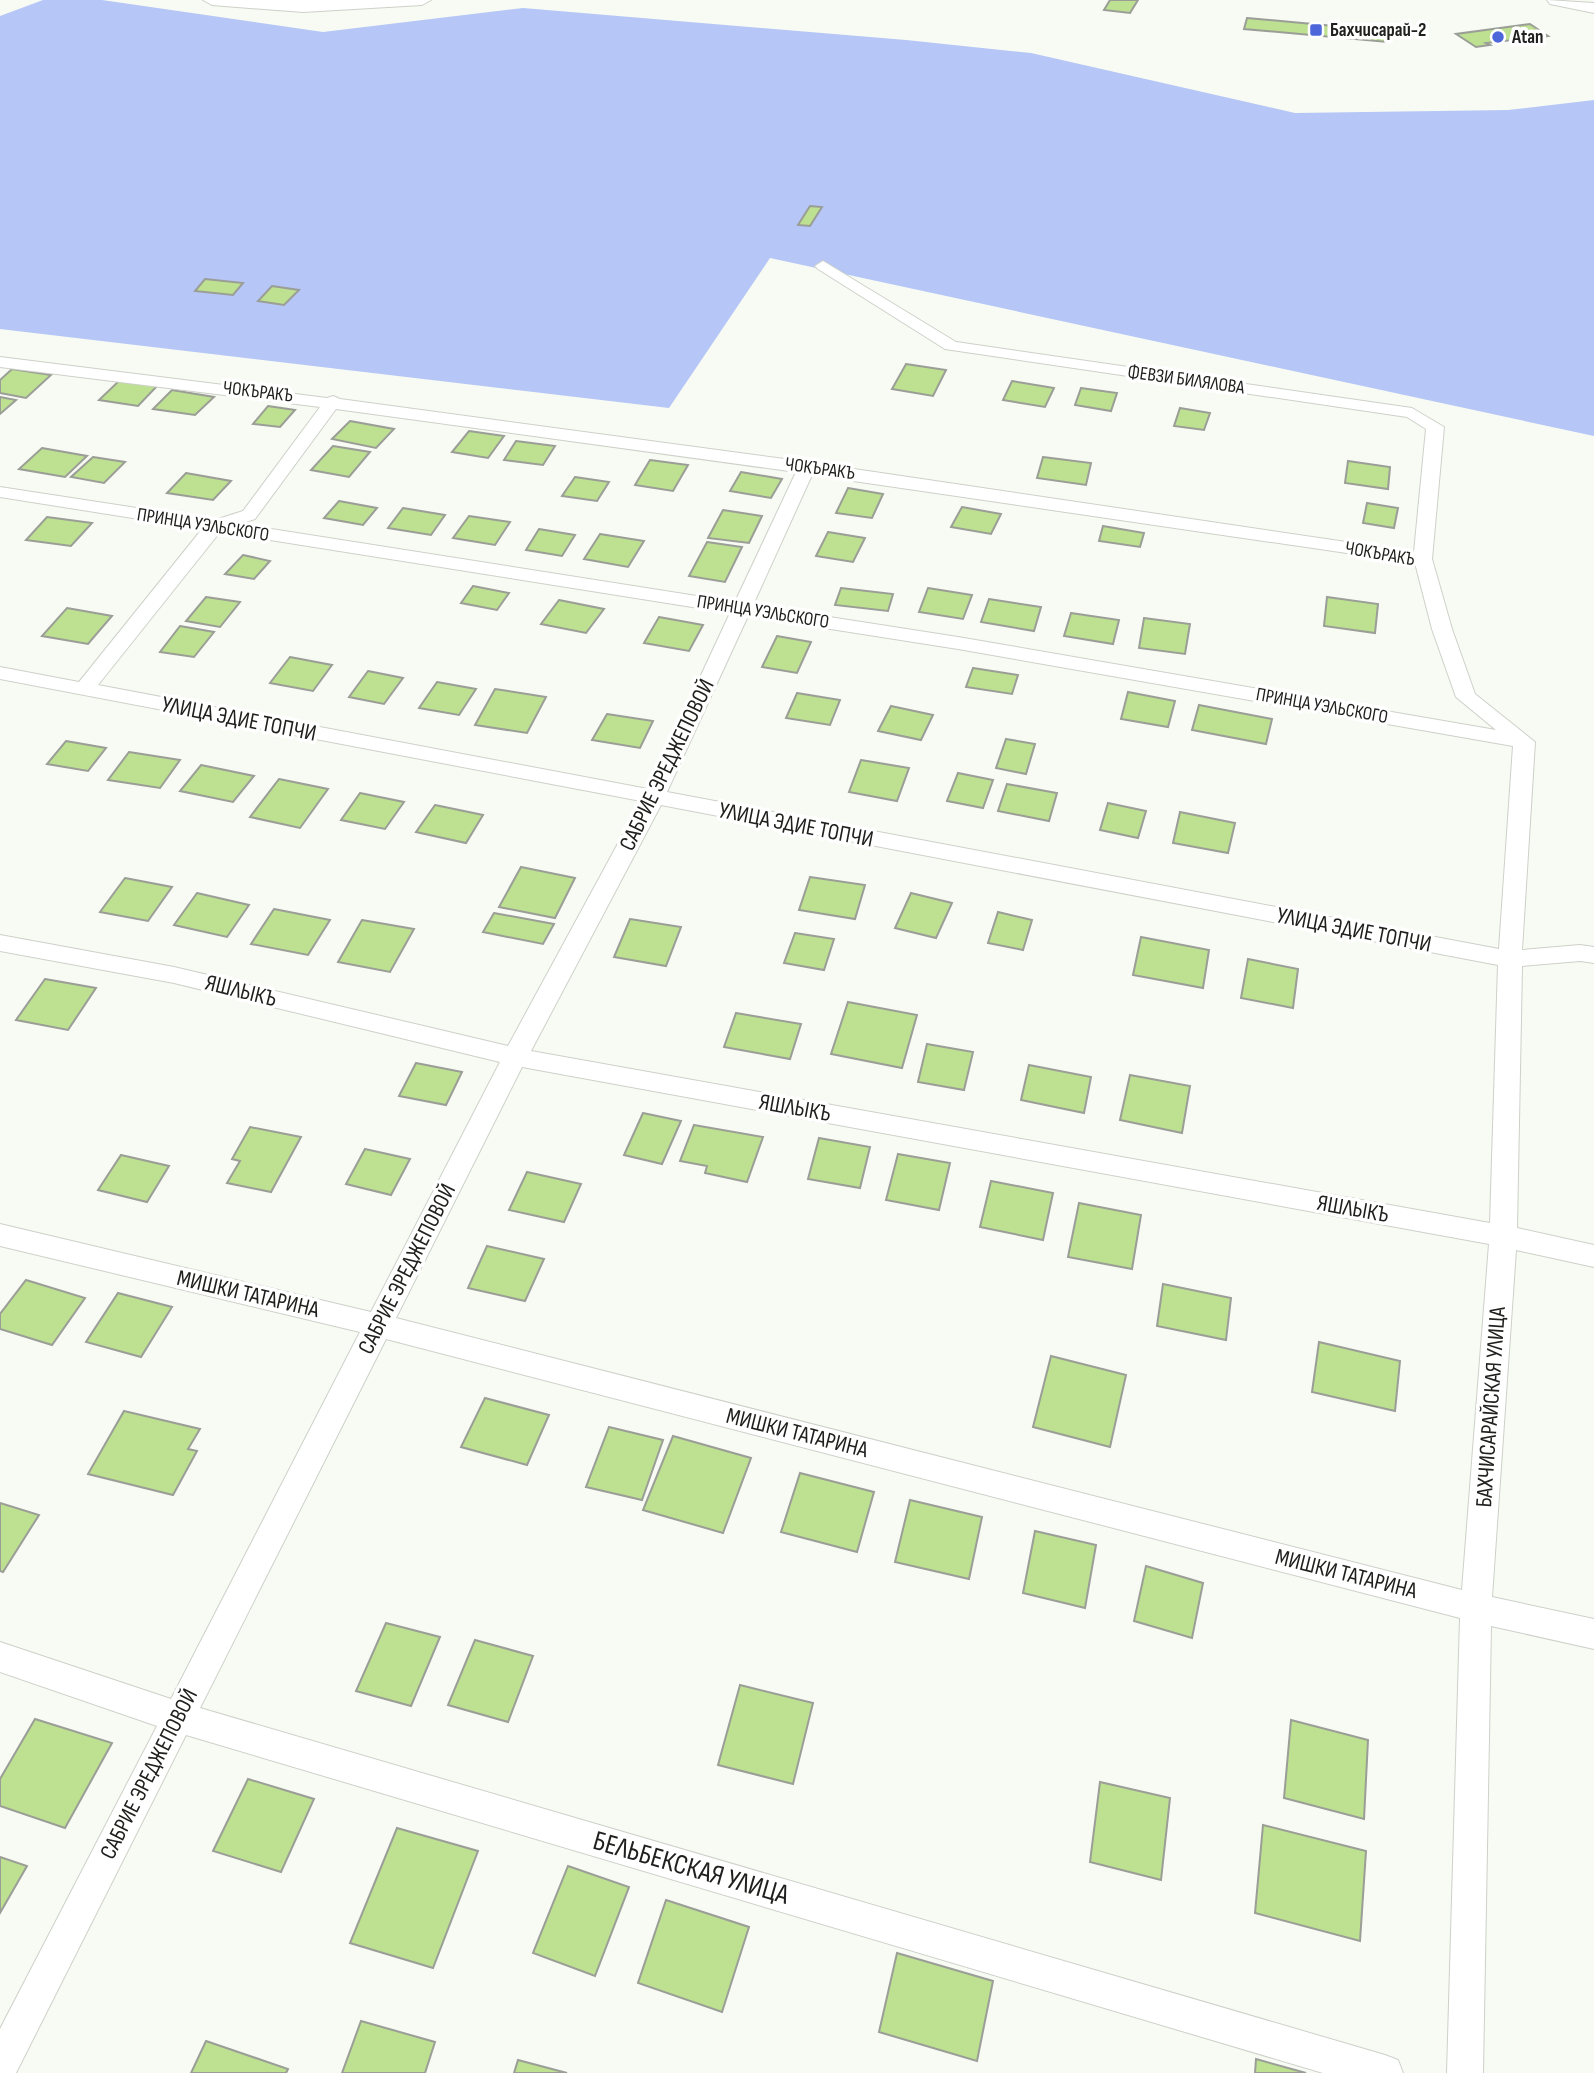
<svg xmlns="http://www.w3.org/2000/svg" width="1594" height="2073" font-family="'Sofia Sans Condensed',sans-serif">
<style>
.green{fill:#b6c6f6}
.building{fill:#bde091;stroke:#9a9e96;stroke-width:2}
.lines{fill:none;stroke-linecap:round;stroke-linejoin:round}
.minor-casing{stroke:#cdd1c9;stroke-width:2}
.secondary-casing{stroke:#cdd1c9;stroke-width:2}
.minor{fill:#fff;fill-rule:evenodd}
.secondary{fill:#fff;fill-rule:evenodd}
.poi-dot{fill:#4d66da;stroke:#fff;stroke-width:2.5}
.labels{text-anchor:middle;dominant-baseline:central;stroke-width:7;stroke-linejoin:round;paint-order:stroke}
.far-poi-label{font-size:19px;font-weight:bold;fill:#20211e;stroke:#fff;text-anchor:start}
.far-street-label{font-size:19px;fill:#20211e;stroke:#fff}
.street-label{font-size:23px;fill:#20211e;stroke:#fff}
.near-street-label{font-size:28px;fill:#20211e;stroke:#fff}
</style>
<rect width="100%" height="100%" fill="#f7fbf3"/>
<!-- green -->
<polygon class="green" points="43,0 102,0 323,32 523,8 906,40 1031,53 1295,113 1508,110 1594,100 1594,436 770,258 669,408 0,329 0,16"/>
<!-- building -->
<g class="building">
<polygon points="1110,0 1138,0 1130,13 1104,10"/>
<polygon points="1247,18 1388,31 1387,42 1244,29"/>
<polygon points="1530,24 1548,36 1486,43 1490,45 1476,47 1456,34"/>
<polygon points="810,206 822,207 810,226 798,225"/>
<polygon points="205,279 243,283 233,295 195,291"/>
<polygon points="272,286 299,290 284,305 258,301"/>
<polygon points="906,364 946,370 933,396 892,389"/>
<polygon points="12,369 51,375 26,398 0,393 0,380"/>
<polygon points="121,379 159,384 138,406 99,400"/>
<polygon points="1012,381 1054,388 1045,407 1003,400"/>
<polygon points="1081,388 1117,393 1111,411 1075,405"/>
<polygon points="172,390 214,397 195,415 153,409"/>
<polygon points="0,397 16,400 0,414"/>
<polygon points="268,406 295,410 280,427 253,424"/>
<polygon points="1180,408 1210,413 1204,430 1174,426"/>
<polygon points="350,421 394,429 376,448 332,439"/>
<polygon points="469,431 504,436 488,458 452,452"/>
<polygon points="516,441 555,446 543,465 504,460"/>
<polygon points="333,446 370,452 349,477 311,470"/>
<polygon points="42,448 87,456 65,477 19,469"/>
<polygon points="93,457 125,462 104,483 71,477"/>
<polygon points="1043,457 1091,463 1086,485 1037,478"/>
<polygon points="650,460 688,465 673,491 635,485"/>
<polygon points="1348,461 1390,467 1388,489 1345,483"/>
<polygon points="741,472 782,479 771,498 730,491"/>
<polygon points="186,473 231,481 213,500 167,493"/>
<polygon points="575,477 609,482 597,501 562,496"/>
<polygon points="848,488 883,494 872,518 836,513"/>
<polygon points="339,501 377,508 363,525 324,518"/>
<polygon points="1367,503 1398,508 1394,528 1363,523"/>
<polygon points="962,507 1001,514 991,534 951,527"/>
<polygon points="403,508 445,515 431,535 388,528"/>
<polygon points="723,510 762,516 749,543 708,538"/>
<polygon points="469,516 510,522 495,545 453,538"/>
<polygon points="47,517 92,523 71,546 26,540"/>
<polygon points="1103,526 1144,533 1140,547 1099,541"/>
<polygon points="539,529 575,535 562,556 526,550"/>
<polygon points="828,532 865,538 853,562 816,556"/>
<polygon points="600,534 644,541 628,567 584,559"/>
<polygon points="707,542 742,547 725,582 689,576"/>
<polygon points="243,555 270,561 254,579 225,574"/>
<polygon points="473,586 509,593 497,610 461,603"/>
<polygon points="841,588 893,594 888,611 835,605"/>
<polygon points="928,588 972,595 963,619 919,612"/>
<polygon points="206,597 240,602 220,627 186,621"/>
<polygon points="1327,597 1378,604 1375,633 1324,626"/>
<polygon points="989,599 1041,607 1034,631 981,622"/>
<polygon points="559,600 604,609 586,633 541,624"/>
<polygon points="67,608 112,616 88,644 42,636"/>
<polygon points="1071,613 1119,620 1113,644 1064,636"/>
<polygon points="659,617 703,625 689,651 644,643"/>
<polygon points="1144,618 1190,624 1185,654 1139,648"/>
<polygon points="180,626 214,632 194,657 160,652"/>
<polygon points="777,636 811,642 797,673 762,667"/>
<polygon points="290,657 332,665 313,691 270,683"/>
<polygon points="973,668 1018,675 1012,694 966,687"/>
<polygon points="368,671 403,678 384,704 349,697"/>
<polygon points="437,682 476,689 459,715 419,708"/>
<polygon points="495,689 546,697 527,733 475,725"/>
<polygon points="1128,692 1175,701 1168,727 1121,719"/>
<polygon points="797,693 840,700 830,725 786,718"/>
<polygon points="1199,705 1272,719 1266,744 1192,730"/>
<polygon points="891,706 933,715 921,740 878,731"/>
<polygon points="607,714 653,721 640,748 592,740"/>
<polygon points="1006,739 1035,744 1026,774 996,768"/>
<polygon points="66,741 106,748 88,771 47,764"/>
<polygon points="129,752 180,760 160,788 108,780"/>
<polygon points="861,760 909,768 897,801 849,792"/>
<polygon points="201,765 254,776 233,802 180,791"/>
<polygon points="958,773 993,780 983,808 947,801"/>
<polygon points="279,779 328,789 300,828 250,817"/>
<polygon points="1007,784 1057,793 1049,821 998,811"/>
<polygon points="360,793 404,802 385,829 341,820"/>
<polygon points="1108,803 1146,811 1138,838 1100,830"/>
<polygon points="435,805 483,815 466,843 416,832"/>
<polygon points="1180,812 1235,823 1228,853 1173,843"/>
<polygon points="521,867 575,878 555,918 499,907"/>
<polygon points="810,877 865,885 855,919 799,910"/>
<polygon points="125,878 172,887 148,921 100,912"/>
<polygon points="197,893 249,905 227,937 174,925"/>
<polygon points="911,893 952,903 936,938 895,928"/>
<polygon points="274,909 330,920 308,955 251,944"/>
<polygon points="998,912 1032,920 1023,950 988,943"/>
<polygon points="494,913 554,924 543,944 483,932"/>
<polygon points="630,919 681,927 666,966 614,957"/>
<polygon points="362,920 414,929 390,972 338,962"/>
<polygon points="795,933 834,939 824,970 784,963"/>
<polygon points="1141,937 1209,950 1203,988 1133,975"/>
<polygon points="1248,959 1298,969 1293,1008 1241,998"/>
<polygon points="45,979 96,988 68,1030 16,1020"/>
<polygon points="848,1002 917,1015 902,1068 831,1054"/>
<polygon points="736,1013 801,1024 790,1059 724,1047"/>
<polygon points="927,1044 973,1052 964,1090 918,1082"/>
<polygon points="416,1063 462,1072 446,1105 399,1096"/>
<polygon points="1029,1065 1091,1077 1084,1113 1021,1100"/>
<polygon points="1130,1075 1190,1086 1182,1133 1120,1120"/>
<polygon points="643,1113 681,1121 662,1164 624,1155"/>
<polygon points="694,1125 763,1137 747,1182 705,1173 707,1166 680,1161"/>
<polygon points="250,1127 301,1137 271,1192 227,1183 240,1161 232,1159"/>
<polygon points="819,1138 870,1147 860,1188 808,1179"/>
<polygon points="365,1149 410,1159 391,1195 346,1184"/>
<polygon points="898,1154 950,1163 939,1210 886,1200"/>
<polygon points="121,1155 169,1166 147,1202 98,1190"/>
<polygon points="527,1172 581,1184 564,1222 509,1210"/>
<polygon points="991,1181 1053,1193 1043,1240 980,1227"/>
<polygon points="1079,1203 1141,1215 1132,1269 1068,1257"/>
<polygon points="487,1246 544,1259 525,1301 468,1288"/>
<polygon points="26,1280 85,1298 52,1345 0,1329 0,1314"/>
<polygon points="1163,1284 1231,1298 1226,1340 1157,1326"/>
<polygon points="118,1293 172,1307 141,1357 86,1342"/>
<polygon points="1319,1342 1400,1361 1395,1411 1312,1392"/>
<polygon points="1051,1356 1126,1375 1110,1447 1033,1427"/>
<polygon points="485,1398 549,1415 527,1465 461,1447"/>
<polygon points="124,1411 200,1429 188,1449 197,1451 173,1495 88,1474"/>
<polygon points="609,1427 663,1440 642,1500 586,1487"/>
<polygon points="673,1436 751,1458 723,1533 643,1510"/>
<polygon points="800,1473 874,1492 857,1552 781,1532"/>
<polygon points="910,1500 982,1517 969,1579 895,1562"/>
<polygon points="0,1503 39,1515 3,1572 0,1571"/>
<polygon points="1035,1531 1096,1545 1085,1608 1023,1593"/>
<polygon points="1146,1566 1203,1583 1192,1638 1134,1621"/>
<polygon points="386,1623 440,1637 411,1706 356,1691"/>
<polygon points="475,1640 533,1656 508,1722 448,1705"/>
<polygon points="740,1685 813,1703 793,1784 718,1765"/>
<polygon points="35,1719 112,1743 65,1828 0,1806 0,1779"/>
<polygon points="1291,1720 1368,1740 1364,1819 1284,1798"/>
<polygon points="248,1779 314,1799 281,1872 213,1851"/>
<polygon points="1100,1782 1170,1798 1161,1880 1090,1862"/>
<polygon points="1263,1825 1366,1851 1360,1941 1255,1913"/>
<polygon points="397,1828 478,1851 433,1968 350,1943"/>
<polygon points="0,1857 27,1866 0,1913"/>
<polygon points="568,1866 629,1887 595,1976 533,1953"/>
<polygon points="666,1900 749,1927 722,2012 638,1983"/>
<polygon points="897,1953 993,1981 977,2061 879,2032"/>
<polygon points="361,2021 435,2042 425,2073 342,2073"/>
<polygon points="206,2041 288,2069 286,2073 191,2073"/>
<polygon points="1256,2059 1306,2073 1255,2073"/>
<polygon points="518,2060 567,2073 514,2073"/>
</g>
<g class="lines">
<defs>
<path id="minor" d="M 823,261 L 956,342 L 1412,408 L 1444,427 L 1432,559 L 1452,629 L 1475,694 L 1535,742 L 1522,950 L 1580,945 L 1594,947 L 1594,963 L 1580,961 L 1522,966 L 1517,1228 L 1594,1245 L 1594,1267 L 1516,1250 L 1492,1597 L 1594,1619 L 1594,1649 L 1491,1626 L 1483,2073 L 1447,2073 L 1460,1618 L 386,1339 L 200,1708 L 1385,2055 L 1398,2060 L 1403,2073 L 1323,2073 L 186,1735 L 16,2073 L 0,2073 L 0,2029 L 157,1726 L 0,1672 L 0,1642 L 171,1699 L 360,1332 L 0,1246 L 0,1224 L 371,1312 L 500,1062 L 174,983 L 0,951 L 0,935 L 174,967 L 508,1046 L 641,801 L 0,679 L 0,667 L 79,682 L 202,529 L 0,497 L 0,487 L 215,520 L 243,511 L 320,407 L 0,367 L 0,357 L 327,398 L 333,396 L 340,399 L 807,462 L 1414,552 L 1426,429 L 1407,417 L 945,349 L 818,269 L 815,266 ZM 336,409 L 796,472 L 735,602 L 240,524 L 255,519 ZM 812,475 L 1415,563 L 1432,629 L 1456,697 L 1496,730 L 958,637 L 753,605 ZM 220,532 L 730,613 L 648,789 L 98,685 ZM 748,616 L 958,649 L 1513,746 L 1499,949 L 667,792 ZM 661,805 L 1498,965 L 1490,1223 L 531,1051 ZM 522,1067 L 1489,1244 L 1462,1590 L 396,1318 Z"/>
<g id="secondary">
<polygon points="203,0 431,0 422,5 303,12 212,5"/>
<polygon points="1547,0 1594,3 1594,13 1550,4"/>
</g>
</defs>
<!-- minor casing -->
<use href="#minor" class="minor-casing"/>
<!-- secondary casing -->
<use href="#secondary" class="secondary-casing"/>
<!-- minor -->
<use href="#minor" class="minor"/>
<!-- secondary -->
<use href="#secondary" class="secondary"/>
</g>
<!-- markers -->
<g class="poi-dot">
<rect x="1309" y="23" width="14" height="14" rx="3.5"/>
<circle cx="1498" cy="37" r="7"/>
</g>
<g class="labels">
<!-- far-poi labels -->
<g class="far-poi-label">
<text x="1330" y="30">Бахчисарай-2</text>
<text x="1512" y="37">Atan</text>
</g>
<!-- far-street labels -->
<g class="far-street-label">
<text transform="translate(1186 380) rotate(8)">ФЕВЗИ БИЛЯЛОВА</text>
<text transform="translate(258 392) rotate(7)">ЧОКЪРАКЪ</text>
<text transform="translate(820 469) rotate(8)">ЧОКЪРАКЪ</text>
<text transform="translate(203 525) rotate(9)">ПРИНЦА УЭЛЬСКОГО</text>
<text transform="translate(1380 554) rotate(10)">ЧОКЪРАКЪ</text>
<text transform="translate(763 612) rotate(9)">ПРИНЦА УЭЛЬСКОГО</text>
<text transform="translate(1322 706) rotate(10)">ПРИНЦА УЭЛЬСКОГО</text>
</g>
<!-- street labels -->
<g class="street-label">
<text transform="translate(239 719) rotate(11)">УЛИЦА ЭДИЕ ТОПЧИ</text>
<text transform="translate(667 765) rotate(-64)">САБРИЕ ЭРЕДЖЕПОВОЙ</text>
<text transform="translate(796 825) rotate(11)">УЛИЦА ЭДИЕ ТОПЧИ</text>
<text transform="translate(1354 930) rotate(11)">УЛИЦА ЭДИЕ ТОПЧИ</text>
<text transform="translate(241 991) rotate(14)">ЯШЛЫКЪ</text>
<text transform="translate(795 1108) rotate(10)">ЯШЛЫКЪ</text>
<text transform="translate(1353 1209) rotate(10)">ЯШЛЫКЪ</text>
<text transform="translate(407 1269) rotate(-63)">САБРИЕ ЭРЕДЖЕПОВОЙ</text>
<text transform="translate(248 1294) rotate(13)">МИШКИ ТАТАРИНА</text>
<text transform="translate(1491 1407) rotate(-86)">БАХЧИСАРАЙСКАЯ УЛИЦА</text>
<text transform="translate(797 1433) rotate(14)">МИШКИ ТАТАРИНА</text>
<text transform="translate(1346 1574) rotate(14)">МИШКИ ТАТАРИНА</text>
<text transform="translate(149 1774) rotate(-63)">САБРИЕ ЭРЕДЖЕПОВОЙ</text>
</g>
<!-- near-street labels -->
<g class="near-street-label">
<text transform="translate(691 1868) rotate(16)">БЕЛЬБЕКСКАЯ УЛИЦА</text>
</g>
</g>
</svg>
